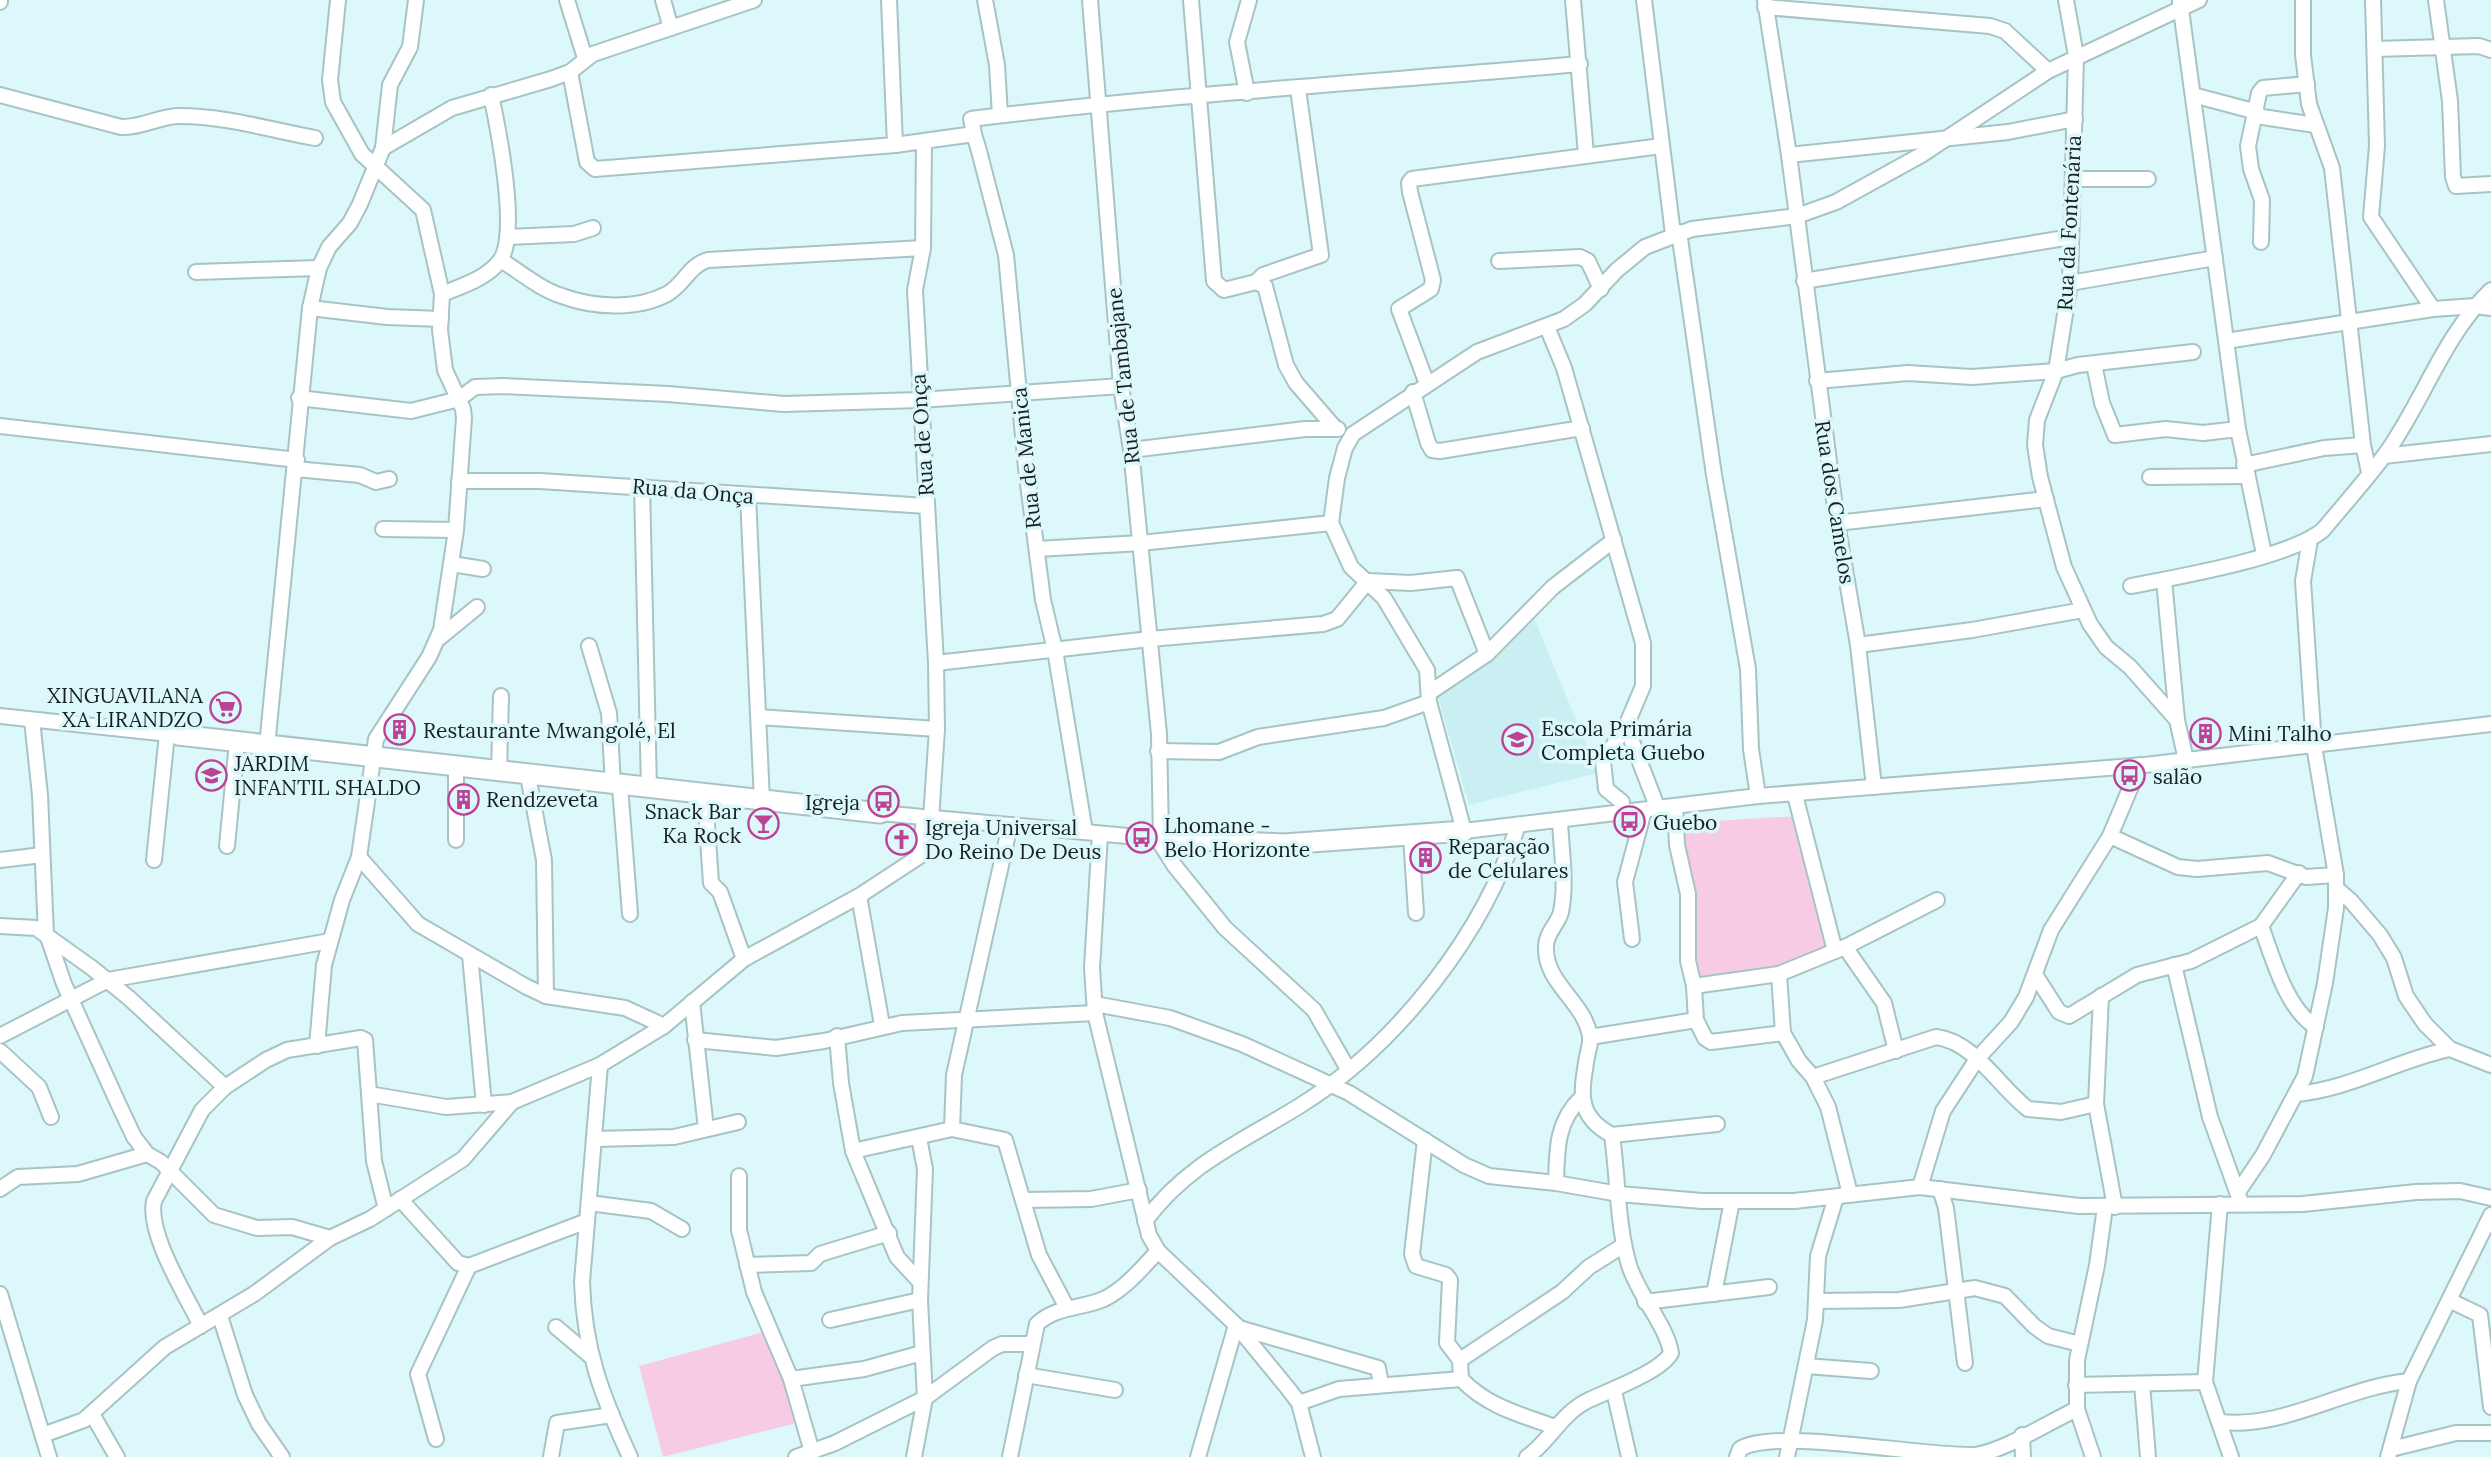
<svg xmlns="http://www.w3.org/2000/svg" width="2491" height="1457" font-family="Lora,serif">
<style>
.built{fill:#c9eff3}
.green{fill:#f8cbe5}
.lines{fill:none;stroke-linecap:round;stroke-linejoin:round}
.minor-casing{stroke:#a8c3c6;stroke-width:18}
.major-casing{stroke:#a8c3c6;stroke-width:23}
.minor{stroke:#fff;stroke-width:14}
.major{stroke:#fff;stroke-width:19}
.labels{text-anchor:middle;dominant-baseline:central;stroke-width:7;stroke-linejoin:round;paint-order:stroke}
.street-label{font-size:21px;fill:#172122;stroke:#dcf8fb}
.poi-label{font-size:21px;fill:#172122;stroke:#dcf8fb;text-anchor:start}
</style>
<rect width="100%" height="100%" fill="#dcf8fb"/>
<!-- built -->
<polygon class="built" points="1531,611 1598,773 1469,805 1437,694 1512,641"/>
<!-- green -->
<g class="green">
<polygon points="1799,816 1831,945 1777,970 1697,983 1677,823"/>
<polygon points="775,1329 800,1422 663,1457 639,1366"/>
</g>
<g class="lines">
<defs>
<g id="minor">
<polyline points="567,0 585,58"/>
<polyline points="663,0 671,28"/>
<polyline points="985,0 997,65 1000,115"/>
<polyline points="1090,0 1121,386 1131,450 1159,734 1161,838"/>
<polyline points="1191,0 1214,281 1224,290 1256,282 1265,286 1286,365 1296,383 1335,428"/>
<polyline points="1573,0 1586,155"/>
<polyline points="1644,0 1673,234"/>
<polyline points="1765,0 1789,155 1837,523 1858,645 1874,787"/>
<polyline points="2066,0 2076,56 2070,283 2056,371 2037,420 2035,445 2040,477 2064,567 2090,624 2106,647 2130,667 2177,720 2186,760"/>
<polyline points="2199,0 2048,71 1923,154 1836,202 1797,216 1692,229 1645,247 1617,270 1585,304 1564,319 1477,352 1353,434 1345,448 1337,478 1331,523 1351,567 1384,598 1427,670 1429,702 1464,831 1758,796 2145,765 2491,724"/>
<polyline points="2303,0 2303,55 2309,104 2332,168 2363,445 2369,472"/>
<polyline points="2373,0 2377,146 2371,217 2433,309"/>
<polyline points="2436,0 2450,101 2453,177 2456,186 2491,184"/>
<polyline points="0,2 0,0"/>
<polyline points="2180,2 2238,429 2264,554"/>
<polyline points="1765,7 1990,26 2005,31 2048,71"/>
<polyline points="2375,49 2479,46 2491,50"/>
<polyline points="570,72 587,162 595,169 895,145 889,0"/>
<polyline points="1247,93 1237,42 1249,0"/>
<path d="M 0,95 L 121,127 C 142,128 159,116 180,116 C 225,116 271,130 315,138"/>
<polyline points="2193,95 2257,112"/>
<polyline points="2256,116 2315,125"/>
<path d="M 974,134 L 971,119 C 1173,94 1377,82 1580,64"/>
<polyline points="924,141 923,248 915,290 936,663 937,729 931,819"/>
<polyline points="895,145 974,134 979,151 1006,255 1026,468 1043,600 1055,650 1085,832"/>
<polyline points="383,148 452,108 551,79 570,72 593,54 754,0"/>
<polyline points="1789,155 2008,132 2075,119"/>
<polyline points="2073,179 2148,179"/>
<polyline points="1679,232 1714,475 1748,669 1751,749 1758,796"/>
<polyline points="507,237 574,234 593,228"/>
<polyline points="2261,242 2262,200 2251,169 2248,146 2259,93 2263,88 2307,84"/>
<path d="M 501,260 C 520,272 540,289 562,296 C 594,308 637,310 667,294 C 684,285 689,265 708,260 L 923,248"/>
<polyline points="1499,261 1580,257 1588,261 1601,289"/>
<polyline points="196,272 319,268"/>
<polyline points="1804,281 2071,237"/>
<polyline points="1256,282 1263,275 1321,255 1298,89"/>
<polyline points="2070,283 2215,258"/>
<path d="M 442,294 C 462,286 485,279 499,262 C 520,237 498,128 491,95"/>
<polyline points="310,308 387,317 441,319"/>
<polyline points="1547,327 1564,368 1643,643 1643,686 1626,726 1603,761 1606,789 1622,802"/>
<polyline points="2226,341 2433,309 2475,306 2491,308"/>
<polyline points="2094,364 2102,403 2115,435 2166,429 2203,433 2238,429"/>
<polyline points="1817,381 1908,373 1972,377 2056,371 2078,365 2193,352"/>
<polyline points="1427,384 1399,309 1431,289 1433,280 1410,192 1409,183 1412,179 1661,146"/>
<polyline points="1413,392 1428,443 1432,450 1440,451 1582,428"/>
<polyline points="299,398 411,411 459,399 475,387 503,386 668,394 784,404 920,400 1121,386"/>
<polyline points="0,426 297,460"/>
<polyline points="1131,450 1305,429 1338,429"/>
<polyline points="2384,456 2491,444"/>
<polyline points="2244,465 2324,448 2363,445"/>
<polyline points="295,469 360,475 376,482 389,479"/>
<polyline points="2150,477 2246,476"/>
<polyline points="459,481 540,481 927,506"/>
<polyline points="642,486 649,789"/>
<polyline points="748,496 762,801"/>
<polyline points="1837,523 2046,499"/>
<polyline points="383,529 456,530"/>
<polyline points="1037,549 1141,543 1331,523"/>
<polyline points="452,564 483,569"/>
<polyline points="2164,580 2177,720"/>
<path d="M 2131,586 C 2177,577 2289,558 2323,530 C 2343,506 2365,481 2384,456 C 2423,403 2442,337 2491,290"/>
<polyline points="438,639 477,607"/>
<polyline points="1858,645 1972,630 2083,610"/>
<polyline points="589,646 609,713 613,785"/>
<polyline points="936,663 1150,639 1323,624 1337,619 1368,581 1411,583 1457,578 1487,654"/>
<polyline points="1429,693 1487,654 1553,587 1614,540"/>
<polyline points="0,716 178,735"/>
<polyline points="759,717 937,729"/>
<polyline points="32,720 40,795 46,935"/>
<polyline points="1626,726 1658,809"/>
<polyline points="267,746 310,308 319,268 329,247 350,223 360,204 383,148 390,85 410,47 416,0"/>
<polyline points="1158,751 1219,752 1258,737 1384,718 1429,702"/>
<polyline points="499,772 501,696"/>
<polyline points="528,776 544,860 546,996"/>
<polyline points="620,786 630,914"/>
<polyline points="705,795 711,883 720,892 744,959"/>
<polyline points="1795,795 1835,951"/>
<polyline points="1675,807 1677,845 1688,894 1688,961 1694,986 1696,1020 1705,1038 1711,1042 1783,1033"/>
<polyline points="880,813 1138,837"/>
<polyline points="1100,834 1092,968 1095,1013 1149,1235 1158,1251 1236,1325 1290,1391 1299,1403 1313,1457"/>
<polyline points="1411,836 1416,913"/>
<polyline points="2110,836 2178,867 2197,869 2268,863 2306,877 2336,875"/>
<polyline points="1157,838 1174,865 1225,928 1314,1010 1348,1069"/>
<polyline points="456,840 456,767"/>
<polyline points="227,846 237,742"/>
<polyline points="359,857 418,924 525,986 546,996 625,1008 664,1026"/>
<polyline points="0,860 42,855"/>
<polyline points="154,860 167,734"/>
<polyline points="2336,888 2351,901 2380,935 2394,958 2406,996 2425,1024 2450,1049 2491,1065"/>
<polyline points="859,896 882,1025"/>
<polyline points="0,926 36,928 92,968 129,998 225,1087"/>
<polyline points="2261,926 2299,873"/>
<polyline points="1632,939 1625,882 1644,811"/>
<polyline points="49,940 64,984 118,1103 134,1137 147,1154 161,1162 214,1215 257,1228 292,1227 330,1238"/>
<polyline points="1845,947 1884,1003 1896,1051"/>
<polyline points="470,955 484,1105"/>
<polyline points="2174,965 2210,1117 2240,1200"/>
<polyline points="1779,974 1783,1033 1799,1061 1813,1077 1828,1107 1850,1194"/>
<path d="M 2036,976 L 2059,1012 L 2069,1016 L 2137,975 L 2191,961 L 2261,926 C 2273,958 2286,1009 2316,1027"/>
<polyline points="1694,986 1779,974 1845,947 1937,900"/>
<polyline points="2101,996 2096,1104 2115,1207"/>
<polyline points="692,1002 706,1129"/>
<polyline points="1095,1004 1170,1018 1242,1044 1349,1093 1464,1165 1489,1176 1556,1183 1619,1194 1702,1201 1794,1201 1920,1187 2079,1206 2303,1204 2416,1192 2460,1191 2491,1198"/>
<polyline points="0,1036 108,980 330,941"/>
<polyline points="837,1036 841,1083 853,1151 897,1257 920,1282"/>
<polyline points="1590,1037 1696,1020"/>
<polyline points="695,1040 776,1048 824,1041 902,1023 1095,1013"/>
<polyline points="317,1046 324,965 342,900 359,857 376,739 429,657 441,630 456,530 464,418 463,409 445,370 440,330 442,294 423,210 362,154 333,102 330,80 338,0"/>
<polyline points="0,1051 39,1087 51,1117"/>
<path d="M 1813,1077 L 1936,1037 C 1975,1042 1998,1086 2028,1109 L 2061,1112 L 2096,1104"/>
<polyline points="369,1094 446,1107 512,1102"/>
<path d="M 2296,1094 C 2351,1089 2397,1060 2450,1049"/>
<polyline points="952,1129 954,1075 1010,825"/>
<polyline points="1612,1135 1717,1124"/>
<polyline points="594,1139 674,1137 738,1122"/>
<path d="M 1425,1140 L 1412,1254 L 1416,1266 L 1446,1275 L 1450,1280 L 1447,1343 L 1460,1360 L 1461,1379 C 1488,1407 1519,1414 1555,1427"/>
<polyline points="853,1151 952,1129 1005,1140 1039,1255 1067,1308"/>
<polyline points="739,1176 739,1230 754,1292 791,1379 812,1452"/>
<path d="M 1556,1183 C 1557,1151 1556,1122 1581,1098"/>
<polyline points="1920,1187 1943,1111 1977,1059 2011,1022 2026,997 2051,930 2110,836 2140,765"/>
<polyline points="0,1189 18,1177 78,1174 147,1154"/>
<polyline points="1940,1189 1946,1208 1965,1363"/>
<polyline points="2238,1192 2263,1155 2305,1076 2325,983 2336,908 2336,875 2314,746 2303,581 2310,540"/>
<polyline points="400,1199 458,1263 469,1266 587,1221"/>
<polyline points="1024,1200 1091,1199 1139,1190"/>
<polyline points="589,1203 651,1211 682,1229"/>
<path d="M 1145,1221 C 1188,1163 1242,1142 1301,1105 C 1397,1045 1485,933 1518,825"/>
<polyline points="747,1265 811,1263 820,1254 889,1233"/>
<polyline points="0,1294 49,1457"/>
<polyline points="1714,1294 1732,1201"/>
<polyline points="1817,1301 1899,1300 1975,1288 2005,1296 2034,1326 2048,1336 2080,1344"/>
<polyline points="2451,1301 2480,1315 2491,1407"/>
<polyline points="1645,1302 1769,1287"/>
<polyline points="220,1316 245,1395 259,1424 282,1457"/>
<polyline points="830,1320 920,1300"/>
<path d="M 201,1326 C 186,1295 147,1234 154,1201 L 202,1110 L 225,1087 L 266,1060 L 287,1050 L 361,1038 L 365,1040 L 374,1161 L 386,1209"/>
<polyline points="556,1327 589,1355"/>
<polyline points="1239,1328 1378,1368 1381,1384"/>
<polyline points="1460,1360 1562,1292 1589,1267 1624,1245"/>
<polyline points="1806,1366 1871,1371"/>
<polyline points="1026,1375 1115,1390"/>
<polyline points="791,1379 864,1369 922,1353"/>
<polyline points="2205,1382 2231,1457"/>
<polyline points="2142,1384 2148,1457"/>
<polyline points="2076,1385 2205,1382 2220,1204"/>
<polyline points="1614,1391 1629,1457"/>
<polyline points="1299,1403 1339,1389 1461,1379"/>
<polyline points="92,1414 117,1457"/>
<path d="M 2220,1422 C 2286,1429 2344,1387 2409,1381"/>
<polyline points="43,1435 84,1420 165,1347 254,1294 330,1238 370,1219 463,1159 512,1102 600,1065"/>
<polyline points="2022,1435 2023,1457"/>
<polyline points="436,1439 418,1374 469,1266"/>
<polyline points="2391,1449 2456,1433 2491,1433"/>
<polyline points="551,1457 557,1423 612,1415"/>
<path d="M 630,1457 C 602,1396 584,1350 582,1282 L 600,1065 L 664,1026 L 744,959 L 859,896 L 920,856 L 924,818"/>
<polyline points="796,1457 835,1443 925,1398 993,1348 1002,1344 1031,1344"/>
<polyline points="914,1457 925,1398 920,1300 925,1169 919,1138"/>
<path d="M 1010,1457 L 1037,1324 C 1056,1306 1081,1309 1104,1299 C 1125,1289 1142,1268 1158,1251"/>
<polyline points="1198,1457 1236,1325"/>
<path d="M 1527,1457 C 1550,1441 1561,1414 1587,1401 C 1607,1391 1661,1372 1671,1353 C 1667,1326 1638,1295 1629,1265 C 1617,1224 1618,1178 1612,1135 C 1576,1116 1581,1093 1587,1057 C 1588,1051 1591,1043 1590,1036 C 1584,1001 1544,983 1546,946 C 1546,933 1558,924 1561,912 C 1567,883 1561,849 1560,820"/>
<path d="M 1737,1457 L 1740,1449 C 1776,1427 1922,1457 1975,1455 C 2004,1451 2049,1422 2077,1409"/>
<polyline points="1787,1457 1815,1320 1818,1256 1836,1197"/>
<polyline points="2093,1457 2077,1409 2077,1360 2097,1265 2105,1207"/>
<polyline points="2388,1457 2409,1381 2491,1215"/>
</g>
<g id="major">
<polyline points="178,735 880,813"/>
<polyline points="1138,837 1284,844 1464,831"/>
</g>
</defs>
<!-- minor casing -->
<use href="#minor" class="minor-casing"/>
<!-- major casing -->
<use href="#major" class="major-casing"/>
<!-- minor -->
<use href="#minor" class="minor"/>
<!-- major -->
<use href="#major" class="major"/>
</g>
<!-- icons -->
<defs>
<symbol id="supermarket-ring" viewBox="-11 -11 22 22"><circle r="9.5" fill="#dcf8fb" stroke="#bb4295" stroke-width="1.5"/><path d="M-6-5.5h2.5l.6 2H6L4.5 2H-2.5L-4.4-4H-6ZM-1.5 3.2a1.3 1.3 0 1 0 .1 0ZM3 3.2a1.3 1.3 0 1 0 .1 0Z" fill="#bb4295"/></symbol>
<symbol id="building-ring" viewBox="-11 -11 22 22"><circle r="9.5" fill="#dcf8fb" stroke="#bb4295" stroke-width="1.5"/><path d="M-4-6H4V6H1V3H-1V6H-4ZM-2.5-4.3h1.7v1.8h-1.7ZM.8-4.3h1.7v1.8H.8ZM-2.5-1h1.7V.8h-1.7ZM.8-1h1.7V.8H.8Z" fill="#bb4295"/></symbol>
<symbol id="school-ring" viewBox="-11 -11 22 22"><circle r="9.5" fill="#dcf8fb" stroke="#bb4295" stroke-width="1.5"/><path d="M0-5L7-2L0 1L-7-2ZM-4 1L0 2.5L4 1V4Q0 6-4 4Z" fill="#bb4295"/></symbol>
<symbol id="bus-ring" viewBox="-11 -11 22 22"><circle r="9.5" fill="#dcf8fb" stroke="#bb4295" stroke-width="1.5"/><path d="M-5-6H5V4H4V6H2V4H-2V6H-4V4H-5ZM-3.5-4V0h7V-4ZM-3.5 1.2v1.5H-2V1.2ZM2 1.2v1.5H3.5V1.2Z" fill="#bb4295"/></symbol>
<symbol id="bar-ring" viewBox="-11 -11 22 22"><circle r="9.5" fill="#dcf8fb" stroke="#bb4295" stroke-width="1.5"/><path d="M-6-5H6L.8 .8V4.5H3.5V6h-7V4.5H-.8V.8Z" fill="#bb4295"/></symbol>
<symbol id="church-ring" viewBox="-11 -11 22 22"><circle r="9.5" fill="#dcf8fb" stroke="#bb4295" stroke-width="1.5"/><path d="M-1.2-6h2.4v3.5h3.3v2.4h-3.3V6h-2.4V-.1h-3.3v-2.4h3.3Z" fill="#bb4295"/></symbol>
</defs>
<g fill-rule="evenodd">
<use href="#supermarket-ring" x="208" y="690" width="35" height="35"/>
<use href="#building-ring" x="382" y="712" width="35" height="35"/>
<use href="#building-ring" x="2188" y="716" width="35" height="35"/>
<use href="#school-ring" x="1500" y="722" width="35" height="35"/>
<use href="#school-ring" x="194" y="758" width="35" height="35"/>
<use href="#bus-ring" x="2112" y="758" width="35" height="35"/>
<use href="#building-ring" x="446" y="782" width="35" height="35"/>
<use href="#bus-ring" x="866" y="784" width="35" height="35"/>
<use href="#bus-ring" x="1612" y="804" width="35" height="35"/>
<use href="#bar-ring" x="746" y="806" width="35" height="35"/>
<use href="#bus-ring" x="1124" y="820" width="35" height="35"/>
<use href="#church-ring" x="884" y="822" width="35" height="35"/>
<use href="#building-ring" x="1408" y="840" width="35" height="35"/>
</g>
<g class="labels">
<!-- street labels -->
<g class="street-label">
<text transform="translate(2069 223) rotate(-87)">Rua da Fontenária</text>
<text transform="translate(1123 376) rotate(-96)">Rua de Tambajane</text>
<text transform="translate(922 435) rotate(-94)">Rua de Onça</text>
<text transform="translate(1026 458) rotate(-96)">Rua de Manica</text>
<text transform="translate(693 491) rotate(5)">Rua da Onça</text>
<text transform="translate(1835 502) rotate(81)">Rua dos Camelos</text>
</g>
<!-- poi labels -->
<g class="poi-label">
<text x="203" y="695" text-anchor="end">XINGUAVILANA<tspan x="203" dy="24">XA LIRANDZO</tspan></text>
<text x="1541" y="728">Escola Primária<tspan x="1541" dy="24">Completa Guebo</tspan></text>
<text x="423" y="730">Restaurante Mwangolé, El</text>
<text x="2228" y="733">Mini Talho</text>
<text x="234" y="763">JARDIM<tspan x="234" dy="24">INFANTIL SHALDO</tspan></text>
<text x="2153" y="776">salão</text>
<text x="486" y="799">Rendzeveta</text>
<text x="860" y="802" text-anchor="end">Igreja</text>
<text x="741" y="811" text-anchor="end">Snack Bar<tspan x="741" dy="24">Ka Rock</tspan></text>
<text x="1653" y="822">Guebo</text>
<text x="1164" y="825">Lhomane -<tspan x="1164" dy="24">Belo Horizonte</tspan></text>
<text x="925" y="827">Igreja Universal<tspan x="925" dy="24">Do Reino De Deus</tspan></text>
<text x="1448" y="846">Reparação<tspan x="1448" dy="24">de Celulares</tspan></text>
</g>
</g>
</svg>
